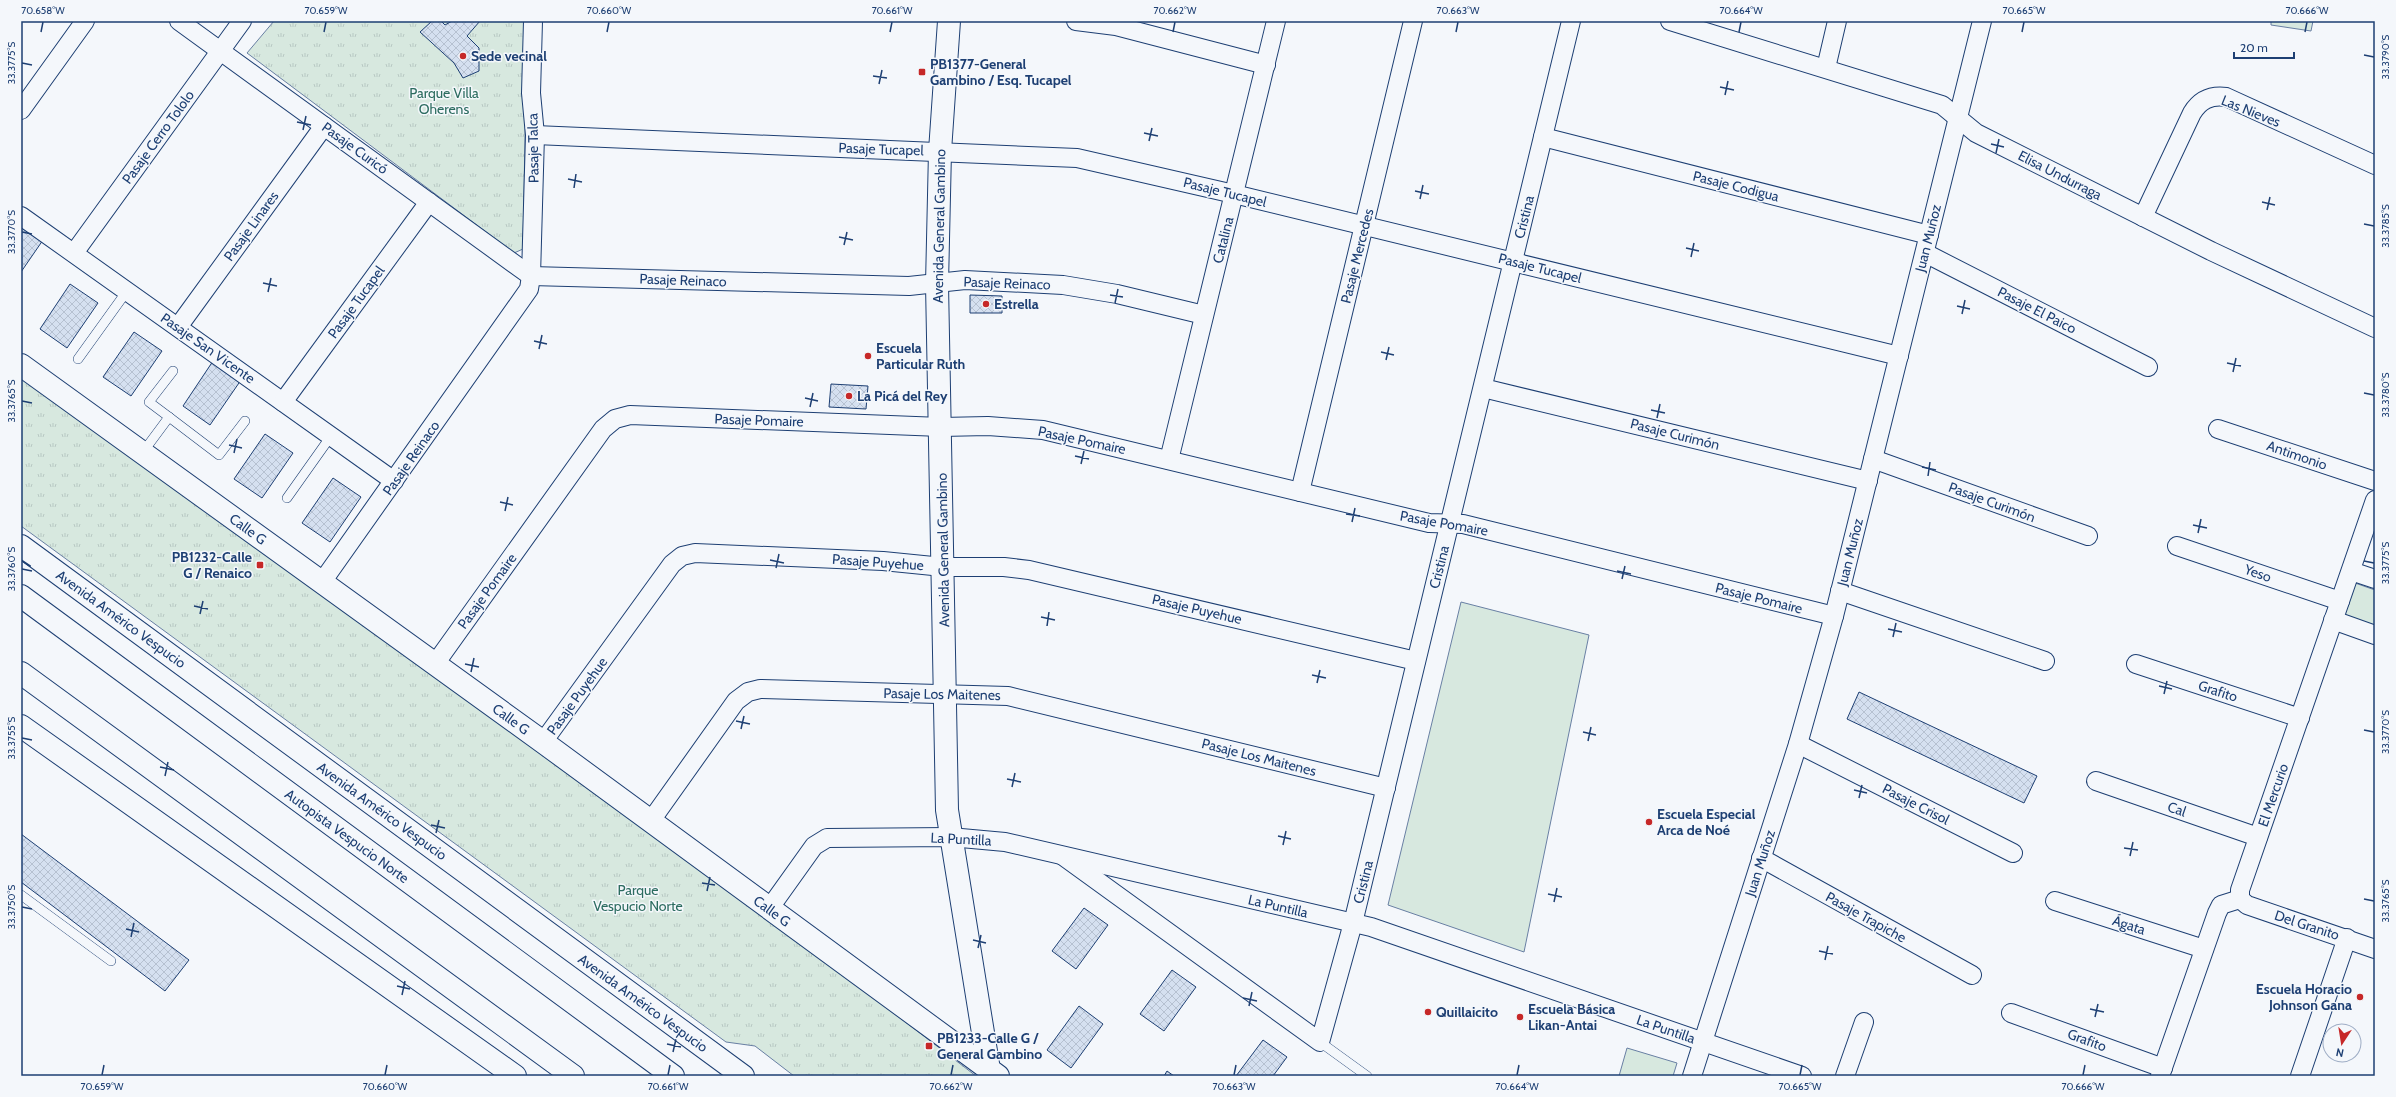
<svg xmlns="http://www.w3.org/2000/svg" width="2396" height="1097" font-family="Cabin,sans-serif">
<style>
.grass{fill:#d7e8df;stroke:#687fa3}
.park{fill:url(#park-tufts);stroke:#687fa3}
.building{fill:url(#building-cross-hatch);stroke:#1d3f73}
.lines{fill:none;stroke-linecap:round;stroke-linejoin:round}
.service-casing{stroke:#1d3f73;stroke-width:10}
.minor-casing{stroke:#1d3f73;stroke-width:20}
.tertiary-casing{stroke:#1d3f73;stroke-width:24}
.secondary-casing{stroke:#1d3f73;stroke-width:24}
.motorway-casing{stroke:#1d3f73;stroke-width:24}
.service{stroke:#f4f7fb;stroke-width:9}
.minor{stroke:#f4f7fb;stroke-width:18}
.tertiary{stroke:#f4f7fb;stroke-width:22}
.secondary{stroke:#f4f7fb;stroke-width:22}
.motorway{stroke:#f4f7fb;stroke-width:22}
.wall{stroke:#1d3f73;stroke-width:2}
.ticks{fill:none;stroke:#1d3f73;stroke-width:1.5}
.poi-dot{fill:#c62828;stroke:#f4f7fb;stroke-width:1.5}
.labels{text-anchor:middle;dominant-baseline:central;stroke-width:3;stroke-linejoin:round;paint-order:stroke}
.poi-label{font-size:14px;font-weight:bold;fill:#1d3f73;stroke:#f4f7fb;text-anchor:start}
.park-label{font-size:14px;fill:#2c6c60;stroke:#f4f7fb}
.street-label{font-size:14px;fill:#1d3f73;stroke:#f4f7fb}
.neatline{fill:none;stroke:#1d3f73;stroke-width:1.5}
.ticks-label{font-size:10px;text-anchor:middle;fill:#1d3f73}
</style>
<defs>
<pattern id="park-tufts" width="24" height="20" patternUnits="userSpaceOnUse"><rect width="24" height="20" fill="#d7e8df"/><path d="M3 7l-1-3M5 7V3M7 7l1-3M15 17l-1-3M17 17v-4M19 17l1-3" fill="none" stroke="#b8c8c3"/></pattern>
<pattern id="building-cross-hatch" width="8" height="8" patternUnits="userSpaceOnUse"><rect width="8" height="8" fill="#d5e0f0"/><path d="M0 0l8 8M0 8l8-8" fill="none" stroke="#b6c1d1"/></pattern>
</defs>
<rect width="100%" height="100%" fill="#f4f7fb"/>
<!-- grass -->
<g class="grass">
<polygon points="2271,21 2313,21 2311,31 2271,25"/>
<polygon points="2355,583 2375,590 2375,627 2344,617"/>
<polygon points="1461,602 1589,635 1524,952 1388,905"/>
<polygon points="1627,1048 1677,1063 1673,1076 1619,1076"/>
</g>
<!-- park -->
<g class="park">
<polygon points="274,21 527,21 523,249 514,253 247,53"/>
<polygon points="21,370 685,853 976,1076 794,1076 755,1046 726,1042 21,526"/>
</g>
<!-- building -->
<g class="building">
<polygon points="432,21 441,21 445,25 452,21 480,21 467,36 479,48 479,71 463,78 454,63 420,32"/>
<polygon points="21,225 43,240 21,272"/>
<polygon points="70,284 98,303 67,348 40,329"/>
<polygon points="970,295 1002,296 1002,313 970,313"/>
<polygon points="134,332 162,351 131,396 103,377"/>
<polygon points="213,361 241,380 210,425 183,406"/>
<polygon points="831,384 868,386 866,409 829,407"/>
<polygon points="265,434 293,453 262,498 234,479"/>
<polygon points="333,478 361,497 330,542 302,523"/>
<polygon points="1859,692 2037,776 2024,803 1847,719"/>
<polygon points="21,834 189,960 165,991 21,882"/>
<polygon points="1084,908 1108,925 1076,969 1052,951"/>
<polygon points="1172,970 1196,987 1164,1031 1140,1014"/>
<polygon points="1079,1006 1103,1024 1071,1068 1047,1050"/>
<polygon points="1263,1040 1287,1057 1273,1076 1236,1076"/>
<polygon points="1167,1071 1174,1076 1164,1076"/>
</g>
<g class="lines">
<defs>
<g id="service">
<polyline points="78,359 127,291"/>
<polyline points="169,417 219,455 245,421"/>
<polyline points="143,452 169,417 149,402 173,371"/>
<polyline points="287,498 331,436"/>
<polyline points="21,895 111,961"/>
<polyline points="1320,1042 1367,1076"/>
</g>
<g id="minor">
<polyline points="179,21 531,276"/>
<polyline points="1076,21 1116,26 1266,65"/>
<polyline points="1670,21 1942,105 1976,133 2211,251 2375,328"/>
<polyline points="1826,68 1837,21"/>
<polyline points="21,110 85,21"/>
<polyline points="535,135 1077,158 1234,194 1899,356"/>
<polyline points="1543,137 1929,235"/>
<polyline points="21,216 394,481"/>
<path d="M 2143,217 L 2192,113 C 2200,100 2210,95 2226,97 L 2375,165"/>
<polyline points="74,253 242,21"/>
<polyline points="1925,253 2148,367"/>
<polyline points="531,276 909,286 965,280 1063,285 1117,294 1204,315"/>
<polyline points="178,327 324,126"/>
<polyline points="1483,388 1868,481"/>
<polyline points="283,402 429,202"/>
<polyline points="2218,429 2375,481"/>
<polyline points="1873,459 2088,536"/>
<polyline points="1169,460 1276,21"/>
<polyline points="1300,492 1413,21"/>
<polyline points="2177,546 2340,601"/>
<polyline points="2351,571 2375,579"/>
<polyline points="322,582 529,289 531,276 535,135 531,93 533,21"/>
<polyline points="1840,591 2045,661"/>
<polyline points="2333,620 2375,635"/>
<polyline points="435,664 603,429 615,419 630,415 941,427 988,426 1043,430 1429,523 1463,524 1834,616"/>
<polyline points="2136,664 2300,718"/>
<polyline points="543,742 672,564 682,556 695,553 883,561 943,567 1004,567 1029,570 1416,661"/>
<polyline points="1798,744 2013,853"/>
<polyline points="2096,781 2258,837"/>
<polyline points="650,822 736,701 748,692 760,689 1008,696 1386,788"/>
<polyline points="1063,856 1320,1042 1353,923 1571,21"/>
<polyline points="1761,858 1972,975"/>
<polyline points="2240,899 2240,890 2375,500"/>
<polyline points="2240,899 2247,905 2375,949"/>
<polyline points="2055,901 2204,949"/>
<polyline points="769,909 814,846 827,838 950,837 1005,842 1371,927 1802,1076"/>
<polyline points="2011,1013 2163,1068"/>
<polyline points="1692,1076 1798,744 1834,616 1982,21"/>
<polyline points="1845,1076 1864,1022"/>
<polyline points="2160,1076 2217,913 2221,905 2240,899"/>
<polyline points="2300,1076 2347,938"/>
</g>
<g id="tertiary">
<polyline points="949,21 940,151 937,284 947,810 990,1076"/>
<polyline points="21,365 543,742 998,1076"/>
</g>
<g id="secondary">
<polyline points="21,546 743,1076"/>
<polyline points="21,726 515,1076"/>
</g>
<g id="motorway">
<polyline points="21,596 673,1076"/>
<polyline points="21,673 573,1076"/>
</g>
</defs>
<!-- service casing -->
<use href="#service" class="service-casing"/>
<!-- minor casing -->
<use href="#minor" class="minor-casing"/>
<!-- tertiary casing -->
<use href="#tertiary" class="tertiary-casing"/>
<!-- secondary casing -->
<use href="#secondary" class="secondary-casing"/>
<!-- motorway casing -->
<use href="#motorway" class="motorway-casing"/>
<!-- service -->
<use href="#service" class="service"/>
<!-- minor -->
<use href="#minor" class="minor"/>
<!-- tertiary -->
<use href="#tertiary" class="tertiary"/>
<!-- secondary -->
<use href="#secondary" class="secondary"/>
<!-- motorway -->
<use href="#motorway" class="motorway"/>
<!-- wall -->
<polyline class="wall" points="21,560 30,566"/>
</g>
<!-- ticks -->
<path class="ticks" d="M 41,32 L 43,22M 324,32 L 326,22M 607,32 L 609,22M 890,32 L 892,22M 1173,32 L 1175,22M 1456,32 L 1458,22M 1739,32 L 1741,22M 2022,32 L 2024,22M 2305,32 L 2307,22M 2364,55 L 2374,57M 22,63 L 32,65M 873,76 L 887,78M 879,84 L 882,70M 1720,87 L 1734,90M 1725,95 L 1728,81M 297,122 L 311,125M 303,130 L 306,116M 1144,133 L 1158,136M 1149,141 L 1152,128M 1991,144 L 2004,147M 1996,153 L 1999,139M 568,179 L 582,182M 574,188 L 576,174M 1415,191 L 1429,194M 1420,199 L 1423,185M 2262,202 L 2275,205M 2267,210 L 2270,197M 2364,224 L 2374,226M 22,232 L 32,234M 839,237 L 853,240M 844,245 L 847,232M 1686,248 L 1699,251M 1691,257 L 1694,243M 263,283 L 277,286M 268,292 L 271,278M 1110,295 L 1123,297M 1115,303 L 1118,289M 1957,306 L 1970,309M 1962,314 L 1965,300M 534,341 L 547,344M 539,349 L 542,335M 1381,352 L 1394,355M 1386,360 L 1389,347M 2227,363 L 2241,366M 2233,372 L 2236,358M 2364,393 L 2374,395M 805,398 L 818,401M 22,401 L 32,403M 810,407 L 813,393M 1651,410 L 1665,413M 1657,418 L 1660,404M 229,445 L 242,448M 234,453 L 237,439M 1075,456 L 1089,459M 1081,464 L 1084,451M 1922,467 L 1936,470M 1928,476 L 1930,462M 500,502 L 513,505M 505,511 L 508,497M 1346,514 L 1360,516M 1352,522 L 1355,508M 2193,525 L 2207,528M 2198,533 L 2201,519M 770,560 L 784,563M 2364,561 L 2374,563M 776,568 L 779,554M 22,569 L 32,571M 1617,571 L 1631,574M 1622,579 L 1625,566M 194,606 L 208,609M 200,614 L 203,601M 1041,617 L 1055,620M 1047,626 L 1049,612M 1888,629 L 1902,632M 1893,637 L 1896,623M 465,664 L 479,667M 471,672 L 474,658M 1312,675 L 1326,678M 1317,683 L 1320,670M 2159,686 L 2172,689M 2164,694 L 2167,681M 736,721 L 750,724M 741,729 L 744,716M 2364,730 L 2374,732M 1583,732 L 1596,735M 22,738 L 32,740M 1588,741 L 1591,727M 160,767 L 174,770M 165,776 L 168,762M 1007,779 L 1021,782M 1012,787 L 1015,773M 1854,790 L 1867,793M 1859,798 L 1862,785M 431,825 L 445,828M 436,833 L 439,820M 1278,836 L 1291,839M 1283,845 L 1286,831M 2124,848 L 2138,850M 2130,856 L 2133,842M 702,883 L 715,885M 707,891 L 710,877M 1548,894 L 1562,897M 2364,899 L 2374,901M 1554,902 L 1557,888M 22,907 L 32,909M 126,929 L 139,932M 131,937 L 134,923M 973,940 L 986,943M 978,948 L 981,935M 1819,951 L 1833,954M 1825,960 L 1828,946M 397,986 L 410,989M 402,995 L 405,981M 1243,998 L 1257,1001M 1249,1006 L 1252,992M 2090,1009 L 2104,1012M 2095,1017 L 2098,1004M 667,1044 L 681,1047M 673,1052 L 676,1039M 102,1075 L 104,1065M 385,1075 L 387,1065M 668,1075 L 670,1065M 951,1075 L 953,1065M 1234,1075 L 1236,1065M 1517,1075 L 1519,1065M 1800,1075 L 1802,1065M 2083,1075 L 2085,1065"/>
<!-- markers -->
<g class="poi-dot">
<circle cx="463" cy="56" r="4"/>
<rect x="918" y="68" width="8" height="8" rx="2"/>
<circle cx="986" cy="304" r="4"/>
<circle cx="868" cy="356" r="4"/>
<circle cx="849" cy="396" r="4"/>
<rect x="256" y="561" width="8" height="8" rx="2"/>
<circle cx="1649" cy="822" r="4"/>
<circle cx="2360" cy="997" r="4"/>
<circle cx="1428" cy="1012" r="4"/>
<circle cx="1520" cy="1017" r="4"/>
<rect x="925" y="1042" width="8" height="8" rx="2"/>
</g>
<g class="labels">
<!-- poi labels -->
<g class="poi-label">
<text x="471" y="56">Sede vecinal</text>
<text x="930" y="64">PB1377-General<tspan x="930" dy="16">Gambino / Esq. Tucapel</tspan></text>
<text x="994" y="304">Estrella</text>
<text x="876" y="348">Escuela<tspan x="876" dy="16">Particular Ruth</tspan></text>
<text x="857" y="396">La Picá del Rey</text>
<text x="252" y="557" text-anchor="end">PB1232-Calle<tspan x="252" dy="16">G / Renaico</tspan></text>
<text x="1657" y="814">Escuela Especial<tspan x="1657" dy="16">Arca de Noé</tspan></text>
<text x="2352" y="989" text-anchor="end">Escuela Horacio<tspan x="2352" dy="16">Johnson Gana</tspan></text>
<text x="1528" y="1009">Escuela Básica<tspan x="1528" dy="16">Likan-Antai</tspan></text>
<text x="1436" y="1012">Quillaicito</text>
<text x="937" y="1038">PB1233-Calle G /<tspan x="937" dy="16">General Gambino</tspan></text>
</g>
<!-- park labels -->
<g class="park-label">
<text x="444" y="93">Parque Villa<tspan x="444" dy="16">Oherens</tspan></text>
<text x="638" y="890">Parque<tspan x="638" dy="16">Vespucio Norte</tspan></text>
</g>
<!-- street labels -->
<g class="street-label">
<text transform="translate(2251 111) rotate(22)">Las Nieves</text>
<text transform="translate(158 137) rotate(-54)">Pasaje Cerro Tololo</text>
<text transform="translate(355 148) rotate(36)">Pasaje Curicó</text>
<text transform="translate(533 148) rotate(-91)">Pasaje Talca</text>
<text transform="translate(881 149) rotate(2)">Pasaje Tucapel</text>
<text transform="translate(2060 175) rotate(27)">Elisa Undurraga</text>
<text transform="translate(1736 186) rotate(14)">Pasaje Codigua</text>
<text transform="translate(1225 192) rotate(14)">Pasaje Tucapel</text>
<text transform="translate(1524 217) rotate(-76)">Cristina</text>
<text transform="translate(251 226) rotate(-54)">Pasaje Linares</text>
<text transform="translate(939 226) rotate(-89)">Avenida General Gambino</text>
<text transform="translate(1928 238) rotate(-76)">Juan Muñoz</text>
<text transform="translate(1223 240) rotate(-76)">Catalina</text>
<text transform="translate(1357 256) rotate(-76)">Pasaje Mercedes</text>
<text transform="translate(1540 268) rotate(14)">Pasaje Tucapel</text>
<text transform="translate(683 280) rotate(2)">Pasaje Reinaco</text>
<text transform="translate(1007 283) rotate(2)">Pasaje Reinaco</text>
<text transform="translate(356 302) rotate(-54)">Pasaje Tucapel</text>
<text transform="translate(2037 310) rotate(27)">Pasaje El Paico</text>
<text transform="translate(208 348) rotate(35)">Pasaje San Vicente</text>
<text transform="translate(759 420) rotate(2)">Pasaje Pomaire</text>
<text transform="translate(1675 434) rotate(14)">Pasaje Curimón</text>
<text transform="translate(1082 440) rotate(12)">Pasaje Pomaire</text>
<text transform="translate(2297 455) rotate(19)">Antimonio</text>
<text transform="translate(411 458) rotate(-55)">Pasaje Reinaco</text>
<text transform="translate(1992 502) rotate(20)">Pasaje Curimón</text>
<text transform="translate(1444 523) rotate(10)">Pasaje Pomaire</text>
<text transform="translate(248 529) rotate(36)">Calle G</text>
<text transform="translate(943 550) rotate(-91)">Avenida General Gambino</text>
<text transform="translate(1850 552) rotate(-76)">Juan Muñoz</text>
<text transform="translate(878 562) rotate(4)">Pasaje Puyehue</text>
<text transform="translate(1439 567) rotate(-76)">Cristina</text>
<text transform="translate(2258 573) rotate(19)">Yeso</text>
<text transform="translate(487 591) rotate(-54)">Pasaje Pomaire</text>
<text transform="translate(1759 598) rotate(14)">Pasaje Pomaire</text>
<text transform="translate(1197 609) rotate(13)">Pasaje Puyehue</text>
<text transform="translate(121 619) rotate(36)">Avenida Américo Vespucio</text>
<text transform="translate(2218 691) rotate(18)">Grafito</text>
<text transform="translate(942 694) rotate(1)">Pasaje Los Maitenes</text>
<text transform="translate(577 696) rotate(-54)">Pasaje Puyehue</text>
<text transform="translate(511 719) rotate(36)">Calle G</text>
<text transform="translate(1259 757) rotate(14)">Pasaje Los Maitenes</text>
<text transform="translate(2273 795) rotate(-71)">El Mercurio</text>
<text transform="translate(1916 804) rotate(27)">Pasaje Crisol</text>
<text transform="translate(2177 809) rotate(19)">Cal</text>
<text transform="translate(382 811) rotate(36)">Avenida Américo Vespucio</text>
<text transform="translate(347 836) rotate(36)">Autopista Vespucio Norte</text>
<text transform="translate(961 839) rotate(3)">La Puntilla</text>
<text transform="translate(1760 863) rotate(-72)">Juan Muñoz</text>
<text transform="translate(1363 882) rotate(-76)">Cristina</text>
<text transform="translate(1278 906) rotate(13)">La Puntilla</text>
<text transform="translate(772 911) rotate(36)">Calle G</text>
<text transform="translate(1866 917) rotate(29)">Pasaje Trapiche</text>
<text transform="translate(2129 925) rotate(18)">Ágata</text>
<text transform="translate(2307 925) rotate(18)">Del Granito</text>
<text transform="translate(643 1003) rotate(36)">Avenida Américo Vespucio</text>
<text transform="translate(1666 1029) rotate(19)">La Puntilla</text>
<text transform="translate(2087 1040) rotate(20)">Grafito</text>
</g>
</g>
<!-- border -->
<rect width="2396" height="1097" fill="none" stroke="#f4f7fb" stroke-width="44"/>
<!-- north arrow -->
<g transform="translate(2342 1043) rotate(192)"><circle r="19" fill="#f4f7fb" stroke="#9eadc5"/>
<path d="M0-3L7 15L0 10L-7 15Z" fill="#c62828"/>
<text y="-6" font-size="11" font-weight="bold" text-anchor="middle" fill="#1d3f73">N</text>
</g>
<!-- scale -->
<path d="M2234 52v6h60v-6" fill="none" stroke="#1d3f73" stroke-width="2"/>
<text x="2240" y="52" font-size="12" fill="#1d3f73" stroke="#f4f7fb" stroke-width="3" paint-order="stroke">20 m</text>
<rect x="22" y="22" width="2352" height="1053" class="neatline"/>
<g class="ticks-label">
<text x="43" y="14">70.658°W</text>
<text x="326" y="14">70.659°W</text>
<text x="609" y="14">70.660°W</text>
<text x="892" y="14">70.661°W</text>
<text x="1175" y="14">70.662°W</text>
<text x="1458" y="14">70.663°W</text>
<text x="1741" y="14">70.664°W</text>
<text x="2024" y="14">70.665°W</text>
<text x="2307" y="14">70.666°W</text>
<text transform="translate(2385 57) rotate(-90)" y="4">33.3790°S</text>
<text transform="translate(11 63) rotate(-90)" y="4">33.3775°S</text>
<text transform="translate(2385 226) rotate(-90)" y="4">33.3785°S</text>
<text transform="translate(11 232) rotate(-90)" y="4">33.3770°S</text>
<text transform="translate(2385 395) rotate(-90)" y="4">33.3780°S</text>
<text transform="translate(11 401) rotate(-90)" y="4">33.3765°S</text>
<text transform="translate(2385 563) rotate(-90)" y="4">33.3775°S</text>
<text transform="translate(11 569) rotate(-90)" y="4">33.3760°S</text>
<text transform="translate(2385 732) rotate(-90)" y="4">33.3770°S</text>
<text transform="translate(11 738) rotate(-90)" y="4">33.3755°S</text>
<text transform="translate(2385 901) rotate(-90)" y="4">33.3765°S</text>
<text transform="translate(11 907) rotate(-90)" y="4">33.3750°S</text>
<text x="102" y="1090">70.659°W</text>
<text x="385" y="1090">70.660°W</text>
<text x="668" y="1090">70.661°W</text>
<text x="951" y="1090">70.662°W</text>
<text x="1234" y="1090">70.663°W</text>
<text x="1517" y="1090">70.664°W</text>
<text x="1800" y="1090">70.665°W</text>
<text x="2083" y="1090">70.666°W</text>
</g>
</svg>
